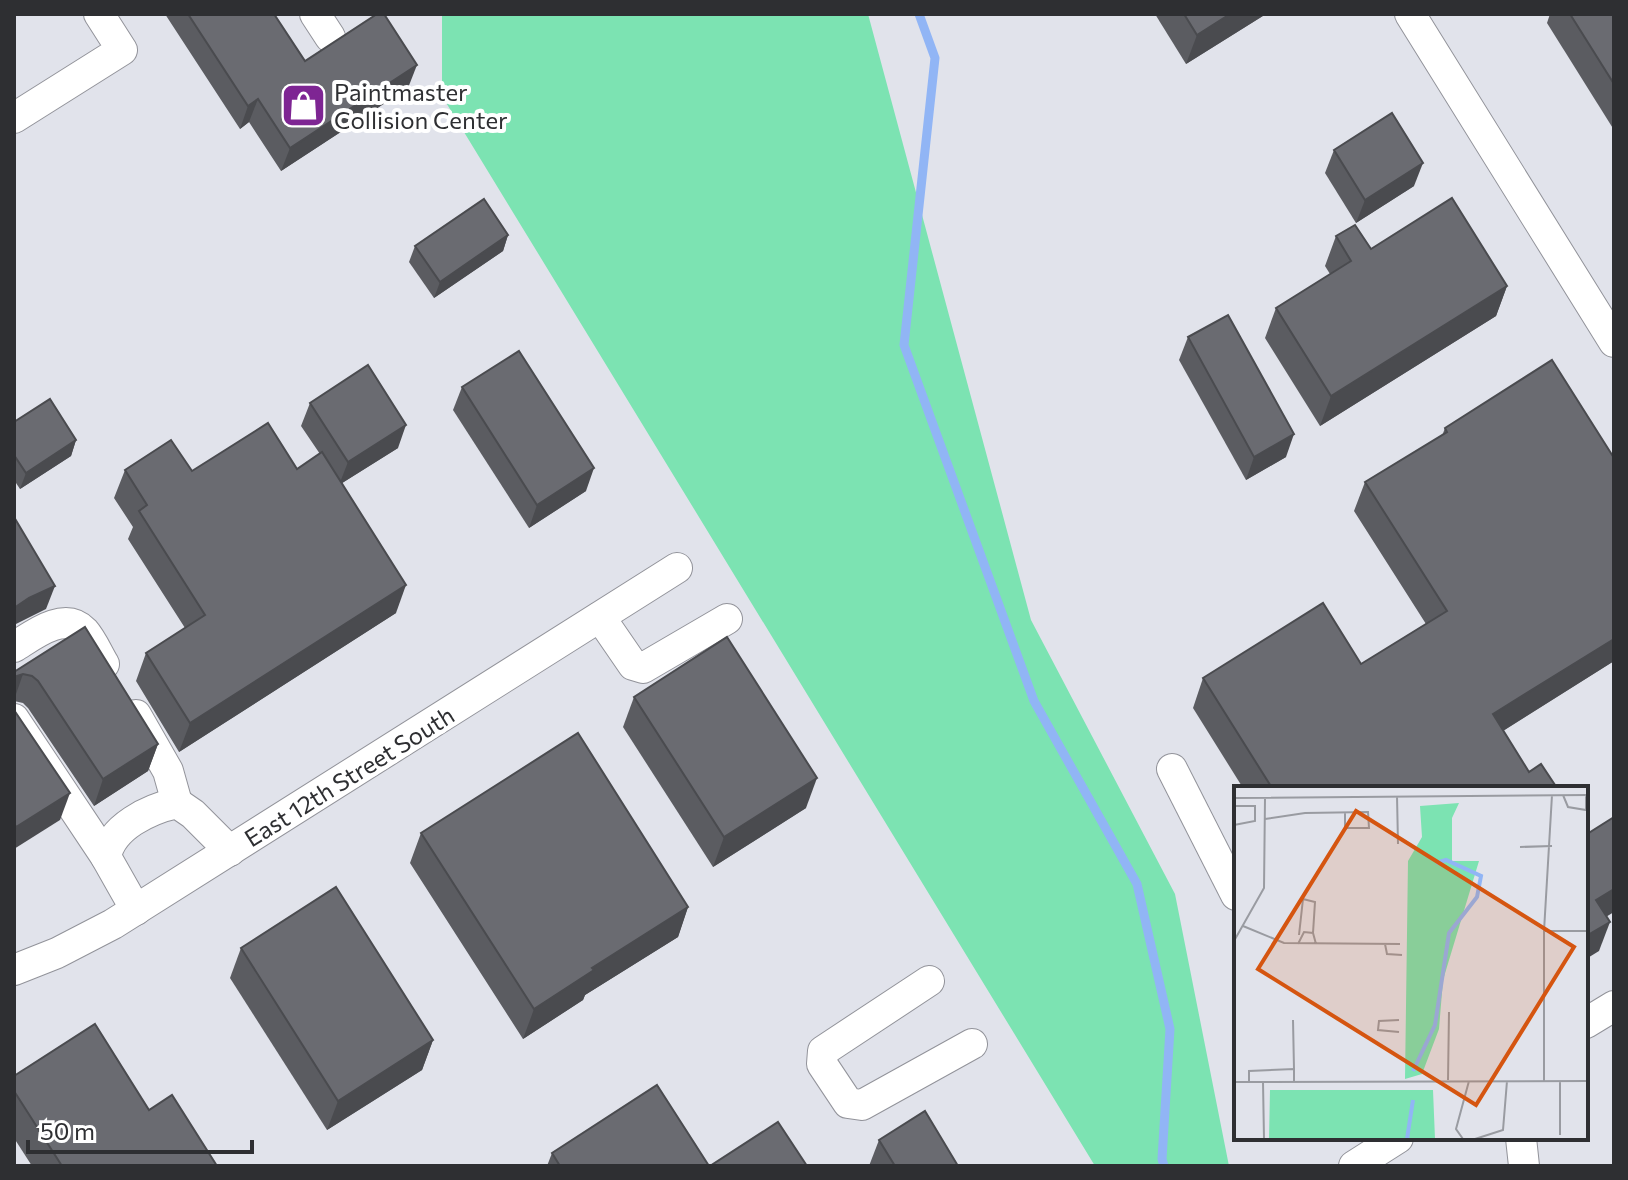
<svg xmlns="http://www.w3.org/2000/svg" width="1628" height="1180" font-family="Commissioner,sans-serif">
<style>
.green{fill:#7ce3b2}
.lines{fill:none;stroke-linecap:round;stroke-linejoin:round}
.stream{stroke:#91b5f5;stroke-width:9}
.minor-casing{stroke:#92939a;stroke-width:32}
.minor{stroke:#fff;stroke-width:30}
.wall{fill:#5b5c61}
.shaded-wall{fill:#4a4b4f}
.building{fill:#6a6b71;stroke:#4a4b4f;stroke-width:2}
.labels{text-anchor:middle;dominant-baseline:central;stroke-width:8;stroke-linejoin:round;paint-order:stroke}
.poi-label{font-size:24px;fill:#2e2f32;stroke:#fff;text-anchor:start}
.street-label{font-size:24px;fill:#2e2f32;stroke:#fff}
.inset-river{fill:none;stroke:#91b5f5;stroke-width:4}
.inset-road{fill:none;stroke:#999ba1;stroke-width:2}
.view{fill:#d55510;fill-opacity:0.15;stroke:#d55510;stroke-width:4}
.inset-edge{fill:none;stroke:#2e2f32;stroke-width:4}
</style>
<rect width="100%" height="100%" fill="#e1e3eb"/>
<!-- green -->
<polygon class="green" points="442,14 868,14 1031,620 1175,894 1229,1166 1095,1166 442,96"/>
<g class="lines">
<!-- stream -->
<polyline class="stream" points="919,14 935,58 904,345 1034,701 1137,884 1170,1029 1162,1159 1164,1166"/>
<defs>
<g id="minor">
<polyline points="315,14 330,37"/>
<polyline points="1410,14 1614,342"/>
<polyline points="14,118 122,50 99,14"/>
<polyline points="600,617 633,665 643,668 727,619"/>
<path d="M 14,647 C 32,636 64,610 84,631 C 92,640 98,654 104,664"/>
<polyline points="136,715 168,771 177,803"/>
<polyline points="14,719 106,857"/>
<polyline points="1172,769 1236,895"/>
<path d="M 136,910 L 106,857 C 111,827 149,809 177,803 L 193,814 L 230,851"/>
<polyline points="14,970 57,953 113,924 677,568"/>
<polyline points="929,981 823,1051 822,1064 848,1103 862,1105 972,1044"/>
<polyline points="1586,1023 1614,1006"/>
<polyline points="1521,1138 1524,1166"/>
<polyline points="1354,1166 1398,1138"/>
</g>
</defs>
<!-- minor casing -->
<use href="#minor" class="minor-casing"/>
<!-- minor -->
<use href="#minor" class="minor"/>
</g>
<!-- wall -->
<g class="wall">
<polygon points="165,14 274,14 305,61 408,88 281,171 249,122 240,129"/>
<polygon points="1155,14 1266,14 1186,64"/>
<polygon points="1550,14 1614,14 1614,130 1547,23"/>
<polygon points="1334,150 1414,186 1356,223 1325,173"/>
<polygon points="508,235 503,251 434,298 409,262 415,246"/>
<polygon points="1336,236 1371,249 1507,286 1496,316 1320,426 1265,338 1276,308 1330,274 1325,266"/>
<polygon points="1188,337 1286,457 1246,480 1179,360"/>
<polygon points="462,387 586,491 529,528 453,410"/>
<polygon points="310,403 398,448 342,483 396,613 179,752 136,681 146,653 185,628 128,539 133,527 114,498 125,470 192,471 297,469 320,454 301,426"/>
<polygon points="14,422 76,440 71,456 20,489 14,480"/>
<polygon points="1445,428 1614,661 1503,731 1529,772 1557,788 1243,788 1193,708 1203,678 1361,664 1426,624 1354,511 1365,482 1442,436"/>
<polygon points="85,627 158,744 148,771 94,806 28,708 23,703 14,701 14,672"/>
<polygon points="634,697 806,808 713,867 623,727"/>
<polygon points="421,833 688,907 678,937 585,995 583,1000 523,1039 410,863"/>
<polygon points="241,948 433,1040 422,1070 327,1130 230,978"/>
<polygon points="14,1076 149,1110 217,1166 32,1166 14,1138"/>
<polygon points="879,1140 958,1166 869,1166"/>
<polygon points="552,1153 709,1166 547,1166"/>
</g>
<!-- shaded-wall -->
<g class="shaded-wall">
<polygon points="1230,14 1266,14 1186,64 1197,35"/>
<polygon points="417,65 408,88 281,171 290,148"/>
<polygon points="258,99 249,122 240,129 248,106"/>
<polygon points="1423,163 1414,186 1356,223 1365,200"/>
<polygon points="508,235 503,251 434,298 440,282"/>
<polygon points="1507,286 1496,316 1320,426 1331,396"/>
<polygon points="406,425 398,448 339,485 348,462"/>
<polygon points="1294,434 1286,457 1246,480 1254,457"/>
<polygon points="76,440 71,456 20,489 26,473"/>
<polygon points="594,468 586,491 529,528 537,505"/>
<polygon points="406,585 396,613 179,752 190,723"/>
<polygon points="55,586 46,609 14,625 14,608 29,598"/>
<polygon points="1614,639 1614,661 1482,744 1493,714"/>
<polygon points="23,674 14,700 14,677"/>
<polygon points="158,744 148,771 94,806 103,779"/>
<polygon points="817,778 806,808 713,867 724,837"/>
<polygon points="70,793 60,820 14,849 14,833 16,827"/>
<polygon points="1614,889 1614,912 1586,929 1596,900"/>
<polygon points="688,907 678,937 585,995 583,1000 523,1039 534,1009 592,968"/>
<polygon points="1610,922 1599,951 1586,959 1586,936"/>
<polygon points="433,1040 422,1070 327,1130 338,1101"/>
</g>
<!-- building -->
<g class="building">
<polygon points="188,14 274,14 305,61 377,14 384,14 417,65 290,148 258,99 248,106"/>
<polygon points="1184,14 1230,14 1197,35"/>
<polygon points="1570,14 1614,14 1614,84"/>
<polygon points="1392,113 1423,163 1365,200 1334,150"/>
<polygon points="1452,198 1507,286 1331,396 1276,308 1351,261 1336,236 1355,225 1371,249"/>
<polygon points="484,199 508,235 440,282 415,246"/>
<polygon points="1228,315 1294,434 1254,457 1188,337"/>
<polygon points="519,351 594,468 537,505 462,387"/>
<polygon points="1552,360 1614,458 1614,639 1493,714 1529,772 1541,764 1557,788 1272,788 1203,678 1323,603 1361,664 1447,611 1365,482 1447,432 1445,428"/>
<polygon points="368,365 406,425 348,462 310,403"/>
<polygon points="50,399 76,440 26,473 14,455 14,422"/>
<polygon points="268,423 297,469 322,452 406,585 190,723 146,653 205,615 139,511 147,505 125,470 171,440 192,471"/>
<polygon points="14,517 55,586 29,598 14,608"/>
<polygon points="85,627 158,744 103,779 38,681 32,676 23,674 14,677 14,672"/>
<polygon points="727,637 817,778 724,837 634,697"/>
<polygon points="14,710 70,793 16,827 14,823"/>
<polygon points="578,733 688,907 592,968 594,970 534,1009 421,833"/>
<polygon points="1614,817 1614,889 1596,900 1610,922 1586,936 1586,832 1587,834"/>
<polygon points="336,887 433,1040 338,1101 241,948"/>
<polygon points="95,1024 149,1110 172,1095 217,1166 62,1166 14,1091 14,1076"/>
<polygon points="657,1085 709,1166 560,1166 552,1153"/>
<polygon points="925,1111 958,1166 895,1166 879,1140"/>
<polygon points="778,1122 807,1166 710,1166"/>
</g>
<!-- icons -->
<defs>
<symbol id="shop-square" viewBox="-11 -11 22 22"><rect x="-9" y="-9" width="18" height="18" rx="4" fill="#7e2593" stroke="#fff"/><path d="M-5-2.5h2.3a2.7 3.5 0 0 1 5.4 0H5L5.5 6h-11ZM-1.5-2.5h3a1.5 2.3 0 0 0-3 0Z" fill="#fff"/></symbol>
</defs>
<g fill-rule="evenodd">
<use href="#shop-square" x="278" y="80" width="51" height="51"/>
</g>
<g class="labels">
<!-- poi labels -->
<g class="poi-label">
<text x="334" y="91">Paintmaster<tspan x="334" dy="28">Collision Center</tspan></text>
</g>
<!-- street labels -->
<g class="street-label">
<text transform="translate(349 776) rotate(-32)">East 12th Street South</text>
</g>
</g>
<!-- overview -->
<g transform="translate(1234 786)">
<rect width="354" height="354" fill="#e1e3eb"/>
<path d="M 225,17 L 218,32 L 218,75 L 245,75 L 209,194 L 205,243 L 188,288 L 171,293 L 174,75 L 188,51 L 186,20 ZM 36,304 L 199,304 L 201,353 L 35,353 Z" fill="#7ce3b2"/>
<path class="inset-river" d="M 179,285 L 201,239 L 215,147 L 243,111 L 247,90 L 212,74 L 202,77M 173,353 L 179,314"/>
<path class="inset-road" d="M 329,9 L 334,21 L 352,24 L 352,9M 163,10 L 164,58M 0,12 L 354,9M 0,20 L 21,20 L 21,35 L 0,39M 31,33 L 71,27 L 134,26 L 135,42 L 111,42 L 111,27M 286,61 L 318,60M 9,140 L 50,157 L 166,158M 310,145 L 354,145M 65,149 L 69,113 L 81,116 L 79,147M 0,155 L 30,102 L 31,12M 64,158 L 70,146 L 79,147 L 82,158M 151,158 L 153,168 L 168,169M 59,234 L 60,283M 165,234 L 145,235 L 144,244 L 165,246M 214,294 L 215,226M 0,296 L 354,295M 15,296 L 15,285 L 60,283 L 60,296M 29,296 L 30,353M 310,296 L 310,145 L 318,9M 326,349 L 326,296M 229,353 L 222,343 L 235,295M 241,353 L 269,344 L 273,295"/>
<path class="view" d="M 122,25 L 340,161 L 242,319 L 24,183 Z"/>
<rect width="354" height="354" class="inset-edge"/>
</g>
<!-- border -->
<rect width="1628" height="1180" fill="none" stroke="#2e2f32" stroke-width="32"/>
<!-- scale -->
<path d="M28 1140v12h224v-12" fill="none" stroke="#2e2f32" stroke-width="4"/>
<text x="40" y="1140" font-size="24" fill="#2e2f32" stroke="#ffffff" stroke-width="6" paint-order="stroke">50 m</text>
</svg>
